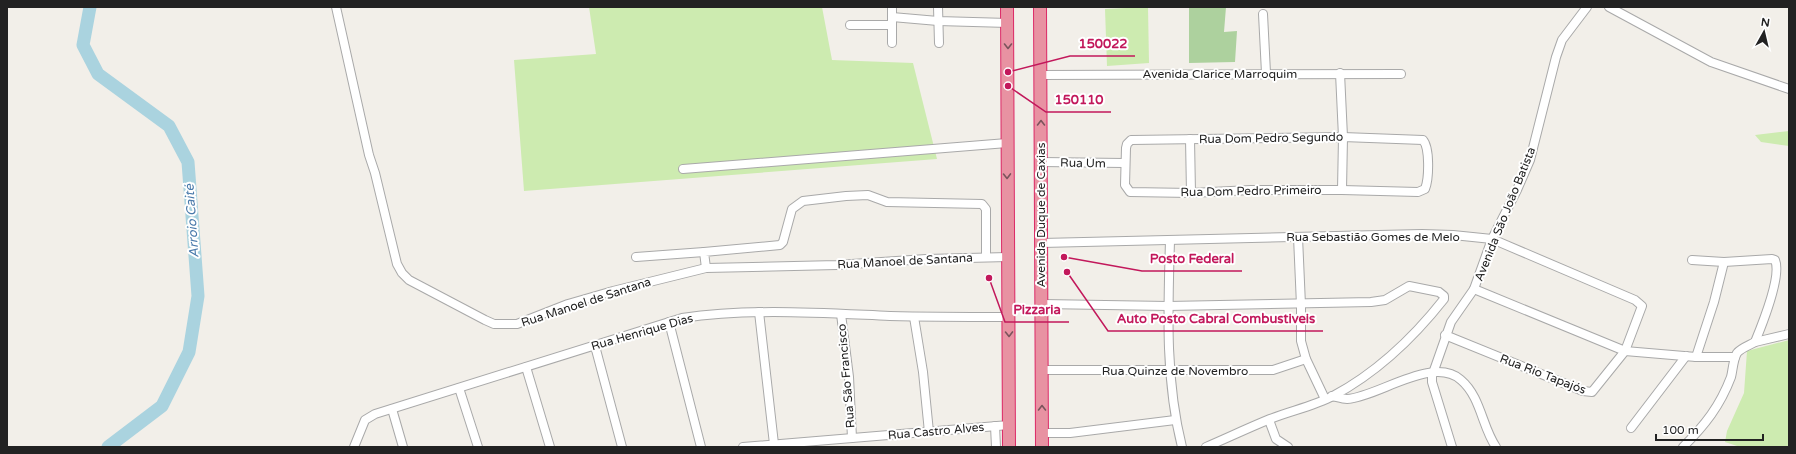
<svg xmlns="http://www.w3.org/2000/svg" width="1796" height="454" font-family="'Varela Round',sans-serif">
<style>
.grass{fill:#cdebb0}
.forest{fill:#add19e}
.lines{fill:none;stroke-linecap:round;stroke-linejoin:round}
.river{stroke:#aad3df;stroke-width:13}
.minor-casing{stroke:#a9a9a9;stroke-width:10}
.highway-casing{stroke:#dc2a67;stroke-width:14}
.minor{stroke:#fff;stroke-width:8}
.highway{stroke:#e892a2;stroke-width:12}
.oneway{stroke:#7b545c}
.labels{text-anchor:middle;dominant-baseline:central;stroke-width:4;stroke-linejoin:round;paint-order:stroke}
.street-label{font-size:12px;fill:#222;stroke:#fff}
.water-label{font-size:13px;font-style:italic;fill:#4a7aab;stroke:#fff}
.leader{fill:none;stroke:#c2185b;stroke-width:1.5}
.callout-dot{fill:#c2185b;stroke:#fff;stroke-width:1.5}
.callout-label{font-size:13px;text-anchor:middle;font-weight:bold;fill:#c2185b;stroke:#fff;stroke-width:4;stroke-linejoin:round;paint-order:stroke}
</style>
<rect width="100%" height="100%" fill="#f2efe9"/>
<!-- grass -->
<g class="grass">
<polygon points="589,7 822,7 832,60 913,63 937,159 524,191 514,60 596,54"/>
<polygon points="1148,7 1149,63 1107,66 1105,9"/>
<polygon points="1789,131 1789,146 1761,142 1755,135"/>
<polygon points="1789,340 1789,447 1740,447 1725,442 1727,431 1744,393 1747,351"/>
</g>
<!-- forest -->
<polygon class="forest" points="1189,7 1226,7 1224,32 1237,31 1235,62 1189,63"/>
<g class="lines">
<!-- river -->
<polyline class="river" points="90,7 83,45 98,74 169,126 188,162 198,296 189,352 162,406 108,447"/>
<defs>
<g id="minor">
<polyline points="336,7 369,155 375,173 397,264 402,273 409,280 485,320 494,324 517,324 568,304 613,291 706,268 837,265 926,259 1008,257"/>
<polyline points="892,7 892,43"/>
<polyline points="938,7 939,43"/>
<polyline points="1609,7 1711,62 1789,89"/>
<polyline points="1263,14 1266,73"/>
<polyline points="892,17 938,21 1008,23"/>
<polyline points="850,25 892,25"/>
<polyline points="1340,73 1343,137 1342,190"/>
<polyline points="1040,75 1401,74"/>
<path d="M 1343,137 L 1423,140 C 1430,148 1429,179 1425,189 L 1418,192 L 1342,190 L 1251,190 L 1191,193 L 1130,192 L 1125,185 L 1126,148 L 1127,144 L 1131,140 Z"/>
<polyline points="1190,139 1191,193"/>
<polyline points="1041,162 1124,163"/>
<polyline points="683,169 1007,143"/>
<polyline points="1298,237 1301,305 1301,341 1306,359 1325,399"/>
<path d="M 1170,241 C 1168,310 1165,379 1182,447"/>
<polyline points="1042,243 1422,234 1453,235 1492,239 1635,300 1642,306 1625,351 1592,392 1583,391 1445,335"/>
<polyline points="636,257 704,252"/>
<polyline points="706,268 704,252 780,245 783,242 792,209 803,201 846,196 868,195 887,202 982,204 986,209 986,257"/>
<polyline points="1474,289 1625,351 1696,357 1735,357"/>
<path d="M 1042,304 L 1168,306 L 1371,302 L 1385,300 L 1409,286 L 1439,292 L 1444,296 L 1444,299 C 1414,337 1376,373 1333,396 C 1314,406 1290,411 1270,419 C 1248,428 1227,438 1206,447"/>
<polyline points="759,312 774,444"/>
<polyline points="841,314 849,377 852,438"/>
<polyline points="914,317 923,372 929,432"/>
<polyline points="669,322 701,447"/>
<polyline points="1755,342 1789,334"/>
<polyline points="595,346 622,447"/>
<polyline points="1696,357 1714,302 1724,262"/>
<polyline points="526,367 550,447"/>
<polyline points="1042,370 1273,370 1306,359"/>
<polyline points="459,388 478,447"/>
<path d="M 1332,396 C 1337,397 1342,399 1347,399 C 1378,397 1433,355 1461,380 C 1481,397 1482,427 1496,447"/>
<polyline points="392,409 403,447"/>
<polyline points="1269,420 1276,439 1288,447"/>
<polyline points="995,426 996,447"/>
<polyline points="1631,428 1686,356"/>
<polyline points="1042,433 1070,433 1175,420"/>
<path d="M 354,447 L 365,420 L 375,414 L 682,318 C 751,308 820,313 890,316 C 930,317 969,317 1008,317"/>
<polyline points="743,447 1009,425"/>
<polyline points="1452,447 1432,382 1432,376 1451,322 1474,289 1492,239 1517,190 1530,160 1556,57 1562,40 1587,7"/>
<path d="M 1683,447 C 1705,425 1720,406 1731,377 C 1733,369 1733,360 1737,353 C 1741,348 1750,345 1755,342 C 1762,325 1782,276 1775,260 L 1772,259 L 1724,262 L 1692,260"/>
</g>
<g id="highway">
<polyline points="1007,7 1009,447"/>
<polyline points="1040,7 1042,447"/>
</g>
</defs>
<!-- minor casing -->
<use href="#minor" class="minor-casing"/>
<!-- highway casing -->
<use href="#highway" class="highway-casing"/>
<!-- minor -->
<use href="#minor" class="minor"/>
<!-- highway -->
<use href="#highway" class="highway"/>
</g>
<!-- one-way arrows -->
<defs><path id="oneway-chevron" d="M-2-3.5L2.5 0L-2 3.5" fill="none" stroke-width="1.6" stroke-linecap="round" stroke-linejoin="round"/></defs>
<g class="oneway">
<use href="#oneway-chevron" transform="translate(1008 46) rotate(90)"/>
<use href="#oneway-chevron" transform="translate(1041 123) rotate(-90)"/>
<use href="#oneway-chevron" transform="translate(1007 176) rotate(89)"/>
<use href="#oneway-chevron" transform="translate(1009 334) rotate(89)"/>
<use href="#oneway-chevron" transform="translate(1042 408) rotate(-90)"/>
</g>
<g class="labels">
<!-- street labels -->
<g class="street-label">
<text x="1220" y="74">Avenida Clarice Marroquim</text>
<text transform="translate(1271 138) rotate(-1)">Rua Dom Pedro Segundo</text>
<text transform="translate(1083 163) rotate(1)">Rua Um</text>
<text transform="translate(1251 191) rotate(-1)">Rua Dom Pedro Primeiro</text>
<text transform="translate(1505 214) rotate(-68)">Avenida São João Batista</text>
<text transform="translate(1041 215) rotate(-90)">Avenida Duque de Caxias</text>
<text x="1373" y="237">Rua Sebastião Gomes de Melo</text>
<text transform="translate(905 261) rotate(-3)">Rua Manoel de Santana</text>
<text transform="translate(586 302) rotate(-18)">Rua Manoel de Santana</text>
<text transform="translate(642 332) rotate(-16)">Rua Henrique Dias</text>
<text x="1175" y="371">Rua Quinze de Novembro</text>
<text transform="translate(1543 374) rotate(21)">Rua Rio Tapajós</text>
<text transform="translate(846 376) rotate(-95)">Rua São Francisco</text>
<text transform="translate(936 431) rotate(-5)">Rua Castro Alves</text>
</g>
<!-- water labels -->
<g class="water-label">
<text transform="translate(192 221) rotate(-94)">Arroio Caité</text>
</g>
</g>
<!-- callouts -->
<path class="leader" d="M1008 72L1070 56H1135M1008 86L1046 112H1111M1064 257L1142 271H1242M989 278L1005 322H1069M1067 272L1108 331H1323"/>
<g class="callout-dot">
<circle cx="1008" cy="72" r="4"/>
<circle cx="1008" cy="86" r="4"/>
<circle cx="1064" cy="257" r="4"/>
<circle cx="989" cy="278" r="4"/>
<circle cx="1067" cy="272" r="4"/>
</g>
<g class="callout-label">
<text x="1103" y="48">150022</text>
<text x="1079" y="104">150110</text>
<text x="1192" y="263">Posto Federal</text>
<text x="1037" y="314">Pizzaria</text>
<text x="1216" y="323">Auto Posto Cabral Combustiveis</text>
</g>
<!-- border -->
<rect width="1796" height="454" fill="none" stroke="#222222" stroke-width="16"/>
<!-- north arrow -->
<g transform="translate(1764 32) rotate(8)" stroke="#ffffff" stroke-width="3" paint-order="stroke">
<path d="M0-3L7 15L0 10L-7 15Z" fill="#222222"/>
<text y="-6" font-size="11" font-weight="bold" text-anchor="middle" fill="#222222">N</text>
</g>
<!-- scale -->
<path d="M1656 434v6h107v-6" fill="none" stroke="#222222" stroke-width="2"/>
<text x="1662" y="434" font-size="12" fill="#222222" stroke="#ffffff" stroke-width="3" paint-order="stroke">100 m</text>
</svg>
